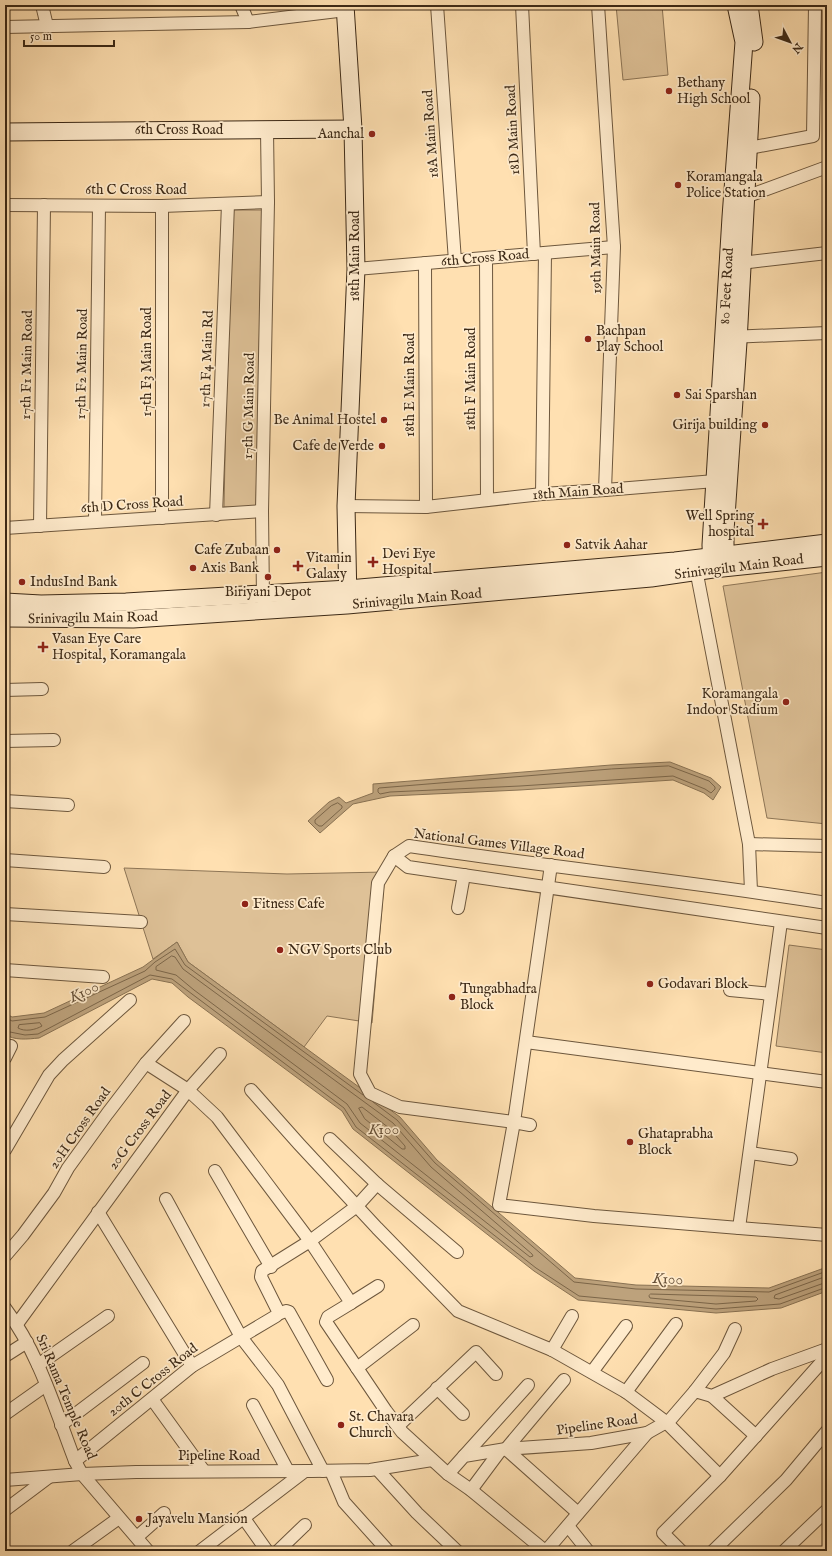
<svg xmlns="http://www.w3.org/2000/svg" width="832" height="1556" font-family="'IM FELL English',serif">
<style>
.green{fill:#dec197;stroke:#8d7556}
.water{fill:#bda27c;stroke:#897253}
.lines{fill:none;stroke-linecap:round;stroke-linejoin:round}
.shore{stroke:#7c6649;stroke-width:1}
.street-casing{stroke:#6d573d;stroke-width:14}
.secondary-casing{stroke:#3c2916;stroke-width:19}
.street{stroke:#ffebcc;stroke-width:12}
.secondary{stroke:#ffebcc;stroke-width:17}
.poi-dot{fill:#8f2418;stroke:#ffebcc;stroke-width:1.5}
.labels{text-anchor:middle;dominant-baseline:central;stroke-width:3.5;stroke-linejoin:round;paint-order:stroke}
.poi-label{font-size:14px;fill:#3c2916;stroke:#ffebcc;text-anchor:start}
.street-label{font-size:14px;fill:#3c2916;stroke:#ffebcc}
.water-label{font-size:15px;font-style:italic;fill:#634d35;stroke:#ffebcc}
</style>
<rect width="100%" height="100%" fill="#ffe0b1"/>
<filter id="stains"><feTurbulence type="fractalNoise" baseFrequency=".005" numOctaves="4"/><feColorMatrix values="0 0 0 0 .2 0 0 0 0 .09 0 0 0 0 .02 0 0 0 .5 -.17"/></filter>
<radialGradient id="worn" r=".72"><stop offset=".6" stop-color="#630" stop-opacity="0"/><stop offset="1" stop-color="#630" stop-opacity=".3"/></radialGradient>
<!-- green -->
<g class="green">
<polygon points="616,5 662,5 668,75 623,80"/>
<polygon points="230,210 262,210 256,508 224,507"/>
<polygon points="827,572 827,824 767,818 723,586"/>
<polygon points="124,868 287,874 385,872 372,1023 327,1016 304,1047 188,962 177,942 153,959"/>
<polygon points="789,945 827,950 827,1053 776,1046"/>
</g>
<!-- water -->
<g class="water">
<polygon points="670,762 711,778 721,787 713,800 704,793 673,780 520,790 390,796 353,804 320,833 308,821 329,802 339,797 346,803 373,793 373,784 611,765"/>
<path d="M 177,942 L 188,962 L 400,1117 L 437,1160 L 575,1278 L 636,1285 L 769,1288 L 827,1267 L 827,1291 L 781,1308 L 716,1313 L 578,1300 L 534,1271 L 353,1129 L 342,1111 L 188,997 L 172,983 L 152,979 L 39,1038 C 28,1039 14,1041 5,1034 L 5,1013 L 12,1017 L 44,1013 L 143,967 Z"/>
</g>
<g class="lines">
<!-- shore -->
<g class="shore">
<polygon points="669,766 709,781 715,787 715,789 711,793 705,789 673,776 520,786 390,792 380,794 378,792 378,789 379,788 611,769"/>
<polygon points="338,803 342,806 342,808 322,826 319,826 315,823 315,820 331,806"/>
<polygon points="172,956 175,957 183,969 393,1123 431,1167 532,1254 533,1256 530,1257 360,1123 347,1104 194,990 176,975 156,970 156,967"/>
<polyline points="5,1017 12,1021 45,1017 145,971 155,962 175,949 185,965 363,1095"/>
<path d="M 40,1023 L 42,1026 C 35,1030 25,1032 18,1028 L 19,1025 Z"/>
<polyline points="5,1031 25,1035 38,1034 150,975 172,979 344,1108 356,1127 536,1268 579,1296 716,1309 780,1304 827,1287"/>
<polyline points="373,1102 397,1120 435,1163 574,1282 636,1289 769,1292 827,1271"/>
<polygon points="359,1108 362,1107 389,1128 405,1146 405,1149 402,1149 365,1119"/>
<polyline points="827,1276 775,1295 774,1298 779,1299 827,1282"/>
<polygon points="651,1294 756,1297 758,1299 756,1301 716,1304 650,1298 649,1296"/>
</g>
<defs>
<g id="street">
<polyline points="42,5 47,26"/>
<polyline points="241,5 248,22"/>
<polyline points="437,5 455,261"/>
<polyline points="522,5 534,254"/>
<polyline points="598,5 614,247 605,490"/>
<polyline points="5,27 248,22 346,10"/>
<polyline points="749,148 813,136 815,5"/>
<polyline points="740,199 827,167"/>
<polyline points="5,205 162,206 268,202"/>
<polyline points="162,206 162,518"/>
<polyline points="486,258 487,500"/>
<polyline points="425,263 426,507"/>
<polyline points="741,263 827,253"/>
<polyline points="356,269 614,247"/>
<polyline points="730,337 827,333"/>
<polyline points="542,494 545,253"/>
<polyline points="346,506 426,507 542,494 605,490 715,481"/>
<polyline points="216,515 228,204"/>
<polyline points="95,522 99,206"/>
<polyline points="40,526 44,205"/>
<polyline points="5,528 262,511"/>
<polyline points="695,564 749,844 751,891"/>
<polyline points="263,600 262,511 268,202 267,130"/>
<polyline points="5,690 42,689"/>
<polyline points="5,741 54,740"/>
<polyline points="5,801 68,805"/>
<polyline points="749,844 827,846"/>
<polyline points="394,856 408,867 827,928"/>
<polyline points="5,860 104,867"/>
<path d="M 551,865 L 514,1122 L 400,1107 L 370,1093 L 360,1074 L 378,883 L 394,856 L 409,846 C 548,867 688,881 827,903"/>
<polyline points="458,908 464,875"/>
<polyline points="5,914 141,922"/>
<polyline points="5,970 103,977"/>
<polyline points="730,990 771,994"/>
<polyline points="526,1042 827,1082"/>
<polyline points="5,1058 11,1046"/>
<polyline points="146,1063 188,1090 220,1054"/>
<polyline points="251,1090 299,1144 377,1228 458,1311 552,1350 626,1392 666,1422 720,1476"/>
<polyline points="530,1125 514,1122 499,1205 594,1216 739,1228 781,922"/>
<polyline points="330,1139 377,1184 457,1252"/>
<polyline points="5,1150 49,1075 63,1060 130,1000"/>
<polyline points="750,1153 791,1159"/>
<polyline points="215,1171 271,1267"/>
<polyline points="166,1199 241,1337 278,1385 323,1471"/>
<polyline points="98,1212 192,1366"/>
<polyline points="739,1228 827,1235"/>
<polyline points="5,1256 23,1235 54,1193 68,1168 107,1114 146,1063 184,1021"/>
<polyline points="351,1303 378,1286"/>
<path d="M 5,1308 C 39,1353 55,1409 75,1461 L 82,1474 L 148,1551"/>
<polyline points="278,1314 286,1311 289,1312 327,1380"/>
<polyline points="17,1324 188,1090 217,1117 310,1241 351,1303 328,1317 326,1322 386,1411 402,1432 448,1474 471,1490 545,1551"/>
<polyline points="552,1350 572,1316"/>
<polyline points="5,1356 27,1342"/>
<polyline points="38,1365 108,1316"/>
<polyline points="357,1368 413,1325"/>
<polyline points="592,1372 626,1326"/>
<polyline points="564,1380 506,1449 578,1513"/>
<polyline points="437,1388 463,1414"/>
<polyline points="695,1391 724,1353 735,1329"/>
<polyline points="626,1392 676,1324"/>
<polyline points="712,1396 756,1436"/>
<polyline points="152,1399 204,1471"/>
<polyline points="253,1405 288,1471"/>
<polyline points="5,1414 46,1385"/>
<polyline points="61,1425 143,1363"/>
<polyline points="398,1426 476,1352 496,1374"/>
<polyline points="464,1456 528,1385"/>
<polyline points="75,1461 192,1366 276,1316 279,1313 261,1277 262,1271 310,1241 357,1206 377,1184"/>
<polyline points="377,1469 417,1513 457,1551"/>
<polyline points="331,1471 344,1502 388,1551"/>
<polyline points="448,1474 464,1456 506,1449 591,1443 647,1433 670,1420 695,1391 712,1396 772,1369 827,1349"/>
<polyline points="5,1480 82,1474 136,1472 312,1471 370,1470 432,1460"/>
<polyline points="471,1490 500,1451"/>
<polyline points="5,1510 49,1477"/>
<polyline points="243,1517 267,1551"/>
<polyline points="568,1526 588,1551"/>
<polyline points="137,1537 164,1513"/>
<polyline points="73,1551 119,1518"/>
<polyline points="200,1551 305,1471"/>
<polyline points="278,1551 305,1525"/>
<polyline points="546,1551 647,1433"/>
<polyline points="681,1551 663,1533 720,1476 827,1356"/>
<polyline points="713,1551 786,1480 827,1431"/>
<polyline points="784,1551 827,1510"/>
</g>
<g id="secondary">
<polyline points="345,5 353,129 356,269 346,506 348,601"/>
<polyline points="749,5 754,42"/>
<polyline points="5,132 353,129"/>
<polyline points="725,565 725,531 738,342 751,98"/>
<polyline points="712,567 711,545 731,217 744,42 736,5"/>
<polyline points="5,602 41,604 126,602 348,589 675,561 827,543"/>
<polyline points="5,618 133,619 347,605 651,578 713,569 827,557"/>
</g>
</defs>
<!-- street casing -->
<use href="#street" class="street-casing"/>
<!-- secondary casing -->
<use href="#secondary" class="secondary-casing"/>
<!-- street -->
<use href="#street" class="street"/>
<!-- secondary -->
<use href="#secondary" class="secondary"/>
</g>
<!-- markers -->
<g class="poi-dot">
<circle cx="669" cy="91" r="4"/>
<circle cx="372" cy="134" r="4"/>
<circle cx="678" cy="185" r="4"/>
<circle cx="588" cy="339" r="4"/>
<circle cx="677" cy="395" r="4"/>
<circle cx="384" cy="420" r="4"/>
<circle cx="765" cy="425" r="4"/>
<circle cx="382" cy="446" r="4"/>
<path d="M761 518h4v4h4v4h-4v4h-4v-4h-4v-4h4z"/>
<circle cx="567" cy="545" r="4"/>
<circle cx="277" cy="550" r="4"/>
<path d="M371 556h4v4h4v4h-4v4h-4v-4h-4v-4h4z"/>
<path d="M296 560h4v4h4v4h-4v4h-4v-4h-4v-4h4z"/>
<circle cx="193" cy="568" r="4"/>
<circle cx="268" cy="577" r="4"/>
<circle cx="22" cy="582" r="4"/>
<path d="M41 641h4v4h4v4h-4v4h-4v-4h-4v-4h4z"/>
<circle cx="786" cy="702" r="4"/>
<circle cx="245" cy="904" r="4"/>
<circle cx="280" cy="950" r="4"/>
<circle cx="650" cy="984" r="4"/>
<circle cx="452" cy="997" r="4"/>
<circle cx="630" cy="1142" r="4"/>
<circle cx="341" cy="1425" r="4"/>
<circle cx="139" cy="1519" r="4"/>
</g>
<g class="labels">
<!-- poi labels -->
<g class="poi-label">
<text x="677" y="83">Bethany<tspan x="677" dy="16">High School</tspan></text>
<text x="364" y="134" text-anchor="end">Aanchal</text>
<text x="686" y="177">Koramangala<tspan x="686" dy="16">Police Station</tspan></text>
<text x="596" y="331">Bachpan<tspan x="596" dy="16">Play School</tspan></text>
<text x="685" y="395">Sai Sparshan</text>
<text x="376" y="420" text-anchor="end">Be Animal Hostel</text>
<text x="757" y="425" text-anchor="end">Girija building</text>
<text x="374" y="446" text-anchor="end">Cafe de Verde</text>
<text x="754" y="516" text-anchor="end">Well Spring<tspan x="754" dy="16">hospital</tspan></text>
<text x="575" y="545">Satvik Aahar</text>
<text x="269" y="550" text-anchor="end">Cafe Zubaan</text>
<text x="382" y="554">Devi Eye<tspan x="382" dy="16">Hospital</tspan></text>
<text x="306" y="558">Vitamin<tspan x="306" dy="16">Galaxy</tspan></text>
<text x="201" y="568">Axis Bank</text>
<text x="30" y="582">IndusInd Bank</text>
<text x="268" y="592" text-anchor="middle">Biriyani Depot</text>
<text x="52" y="639">Vasan Eye Care<tspan x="52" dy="16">Hospital, Koramangala</tspan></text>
<text x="778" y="694" text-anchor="end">Koramangala<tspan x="778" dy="16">Indoor Stadium</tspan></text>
<text x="253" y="904">Fitness Cafe</text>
<text x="288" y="950">NGV Sports Club</text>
<text x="658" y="984">Godavari Block</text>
<text x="460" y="989">Tungabhadra<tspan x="460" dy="16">Block</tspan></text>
<text x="638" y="1134">Ghataprabha<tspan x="638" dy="16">Block</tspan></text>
<text x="349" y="1417">St. Chavara<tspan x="349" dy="16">Church</tspan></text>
<text x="147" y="1519">Jayavelu Mansion</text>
</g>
<!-- street labels -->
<g class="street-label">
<text x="179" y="130">6th Cross Road</text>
<text transform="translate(513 130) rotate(-93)">18D Main Road</text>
<text transform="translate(431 134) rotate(-94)">18A Main Road</text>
<text x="136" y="190">6th C Cross Road</text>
<text transform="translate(596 248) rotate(-91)">19th Main Road</text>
<text transform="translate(355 256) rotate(-90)">18th Main Road</text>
<text transform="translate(485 258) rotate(-5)">6th Cross Road</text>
<text transform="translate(727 286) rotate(-87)">80 Feet Road</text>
<text transform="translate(207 359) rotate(-88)">17th F4 Main Rd</text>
<text transform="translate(147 362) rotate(-90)">17th F3 Main Road</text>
<text transform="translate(82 364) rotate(-89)">17th F2 Main Road</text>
<text transform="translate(27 365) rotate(-89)">17th F1 Main Road</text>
<text transform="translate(471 379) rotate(-90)">18th F Main Road</text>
<text transform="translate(410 385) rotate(-90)">18th E Main Road</text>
<text transform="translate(249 406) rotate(-89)">17th G Main Road</text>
<text transform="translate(578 492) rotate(-4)">18th Main Road</text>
<text transform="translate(132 505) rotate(-4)">6th D Cross Road</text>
<text transform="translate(739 567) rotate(-7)">Srinivagilu Main Road</text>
<text transform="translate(417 599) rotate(-5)">Srinivagilu Main Road</text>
<text transform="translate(93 618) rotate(-1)">Srinivagilu Main Road</text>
<text transform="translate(499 844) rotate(7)">National Games Village Road</text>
<text transform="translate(80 1128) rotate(-55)">20H Cross Road</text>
<text transform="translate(140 1130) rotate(-53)">20G Cross Road</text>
<text transform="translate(153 1380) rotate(-38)">20th C Cross Road</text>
<text transform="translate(66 1397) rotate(67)">Sri Rama Temple Road</text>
<text transform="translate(597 1425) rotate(-8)">Pipeline Road</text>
<text x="219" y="1456">Pipeline Road</text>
</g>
<!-- water labels -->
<g class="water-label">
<text transform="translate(84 992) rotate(-25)">K100</text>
<text x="384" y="1129">K100</text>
<text transform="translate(668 1279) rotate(3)">K100</text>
</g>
</g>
<!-- margin -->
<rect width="832" height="1556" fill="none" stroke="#ffe0b1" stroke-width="20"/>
<rect x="6" y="6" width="820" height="1544" fill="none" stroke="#3c2916" stroke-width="2"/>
<rect x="10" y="10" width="812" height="1536" fill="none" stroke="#3c2916"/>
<!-- north arrow -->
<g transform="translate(790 42) rotate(131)" stroke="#ffebcc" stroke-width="3" paint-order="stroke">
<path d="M0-3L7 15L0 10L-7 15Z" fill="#3c2916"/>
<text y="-6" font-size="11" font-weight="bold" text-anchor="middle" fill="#3c2916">N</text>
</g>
<!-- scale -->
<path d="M24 40v6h90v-6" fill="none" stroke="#3c2916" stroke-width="2"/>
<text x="30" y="40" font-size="12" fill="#3c2916" stroke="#ffebcc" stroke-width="3" paint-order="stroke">50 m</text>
<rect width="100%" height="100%" filter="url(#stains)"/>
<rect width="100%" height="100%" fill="url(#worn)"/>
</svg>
